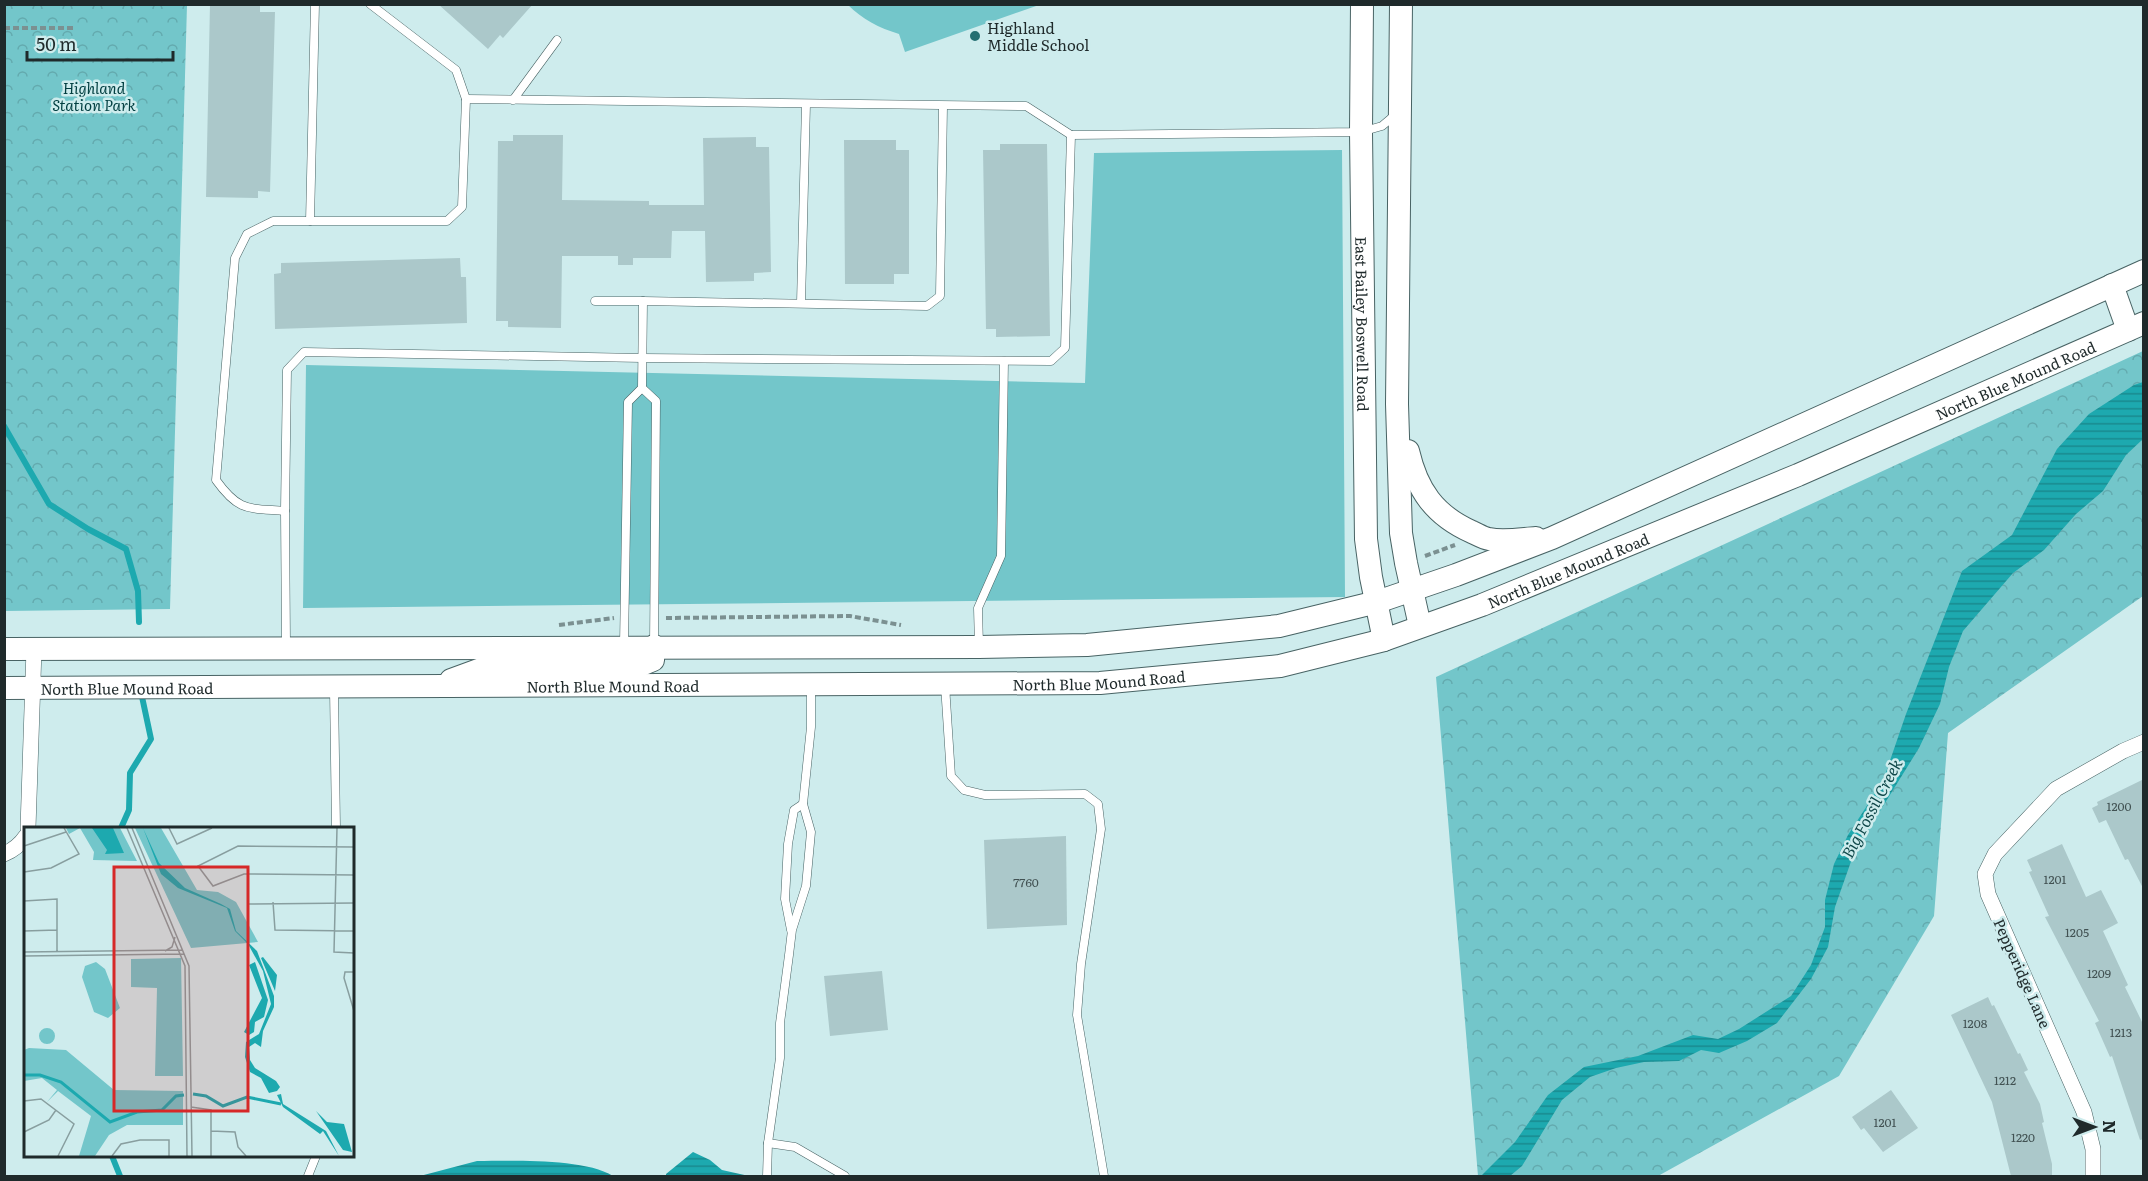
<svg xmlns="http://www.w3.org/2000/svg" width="2148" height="1181" font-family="Literata,serif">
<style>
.grass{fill:#73c6ca}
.park{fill:url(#park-crowns)}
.water{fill:url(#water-rules)}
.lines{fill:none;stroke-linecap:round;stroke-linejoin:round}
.stream{stroke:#1da9af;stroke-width:6}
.building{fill:#abc8ca}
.service-casing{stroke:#486364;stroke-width:9}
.minor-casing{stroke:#486364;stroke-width:16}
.secondary-casing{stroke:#486364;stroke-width:24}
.path{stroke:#7b9091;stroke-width:4;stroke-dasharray:6 3;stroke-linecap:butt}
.service{stroke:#fff;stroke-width:8}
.minor{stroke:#fff;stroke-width:15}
.secondary{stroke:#fff;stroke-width:22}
.poi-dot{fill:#246f72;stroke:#ceeced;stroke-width:2}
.labels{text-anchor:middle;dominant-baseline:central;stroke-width:5;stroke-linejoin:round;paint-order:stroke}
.number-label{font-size:12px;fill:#425253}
.poi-label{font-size:15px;fill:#1f2a2b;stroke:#ceeced;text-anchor:start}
.park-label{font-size:15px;font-style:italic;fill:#013e40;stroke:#ceeced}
.street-label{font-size:15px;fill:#1f2a2b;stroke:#ceeced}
.water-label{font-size:16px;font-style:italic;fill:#10484a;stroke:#ceeced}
.inset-river{fill:none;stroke:#1da9af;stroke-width:3}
.inset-road{fill:none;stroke:#889e9f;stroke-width:1.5}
.view{fill:#d62828;fill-opacity:0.15;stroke:#d62828;stroke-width:3}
.inset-edge{fill:none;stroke:#1f2a2b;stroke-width:3}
</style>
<defs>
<pattern id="park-crowns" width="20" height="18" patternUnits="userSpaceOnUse" patternTransform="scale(1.5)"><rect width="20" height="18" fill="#73c6ca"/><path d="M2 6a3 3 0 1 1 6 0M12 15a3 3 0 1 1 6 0" fill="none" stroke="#63aaae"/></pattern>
<pattern id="water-rules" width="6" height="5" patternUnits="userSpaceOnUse" patternTransform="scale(1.5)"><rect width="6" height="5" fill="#1da9af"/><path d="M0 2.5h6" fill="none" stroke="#198a8f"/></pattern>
</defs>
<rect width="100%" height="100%" fill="#ceeced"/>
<!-- grass -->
<g class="grass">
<path d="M 848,5 L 1039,5 L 905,52 L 899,34 C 879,28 862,19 848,5 Z"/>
<polygon points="1342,150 1345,597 303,608 306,365 1085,383 1094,153"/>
</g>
<!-- park -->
<g class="park">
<polygon points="4,5 187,5 170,609 5,611"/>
<polygon points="2143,351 2143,596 1948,733 1934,916 1839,1076 1658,1176 1478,1176 1436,677"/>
</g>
<!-- water -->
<g class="water">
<polygon points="2143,382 2143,439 2126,455 2103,491 2076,514 2044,550 2013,573 1963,631 1949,667 1940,704 1919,748 1854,853 1835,907 1828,947 1811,979 1777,1023 1747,1041 1719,1053 1701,1050 1679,1061 1644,1062 1616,1068 1590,1077 1562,1100 1522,1166 1510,1176 1481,1176 1515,1142 1548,1095 1584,1067 1638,1056 1693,1035 1718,1039 1739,1029 1791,996 1811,965 1825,927 1825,900 1834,864 1848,835 1883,781 1906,714 1962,571 2012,535 2057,449 2089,414 2134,385"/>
<polygon points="693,1152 710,1160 722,1170 749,1176 666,1176 666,1174"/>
<path d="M 477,1161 C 512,1161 584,1158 613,1176 L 420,1176 Z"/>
</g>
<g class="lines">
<!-- stream -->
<g class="stream">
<polyline points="4,426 49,504 88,529 126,549 138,591 139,622"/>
<polyline points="121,828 129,810 130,773 151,739 141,692"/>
<polyline points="112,1156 120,1176"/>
</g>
</g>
<!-- building -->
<g class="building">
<polygon points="210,4 260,5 260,12 275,12 270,192 258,191 258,198 206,197"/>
<polygon points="438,4 533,4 503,38 500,35 488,49"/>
<polygon points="513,135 563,135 562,200 649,201 649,205 704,205 703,138 756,137 756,147 769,147 771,272 754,273 754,281 706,282 705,231 672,231 671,258 633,258 633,265 618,265 618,256 562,256 561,328 508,327 508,321 496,321 498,141 513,141"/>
<polygon points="844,140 896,140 896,150 909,150 909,274 894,274 894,284 845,284"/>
<polygon points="1000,144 1047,144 1050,336 996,337 996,329 986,329 983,150 1000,150"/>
<polygon points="460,258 461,277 466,277 467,323 275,329 274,274 281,273 281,263"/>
<polygon points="2144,779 2144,890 2128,859 2125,860 2106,820 2099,823 2092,808 2098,805 2097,802"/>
<polygon points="1066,836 1067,925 987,929 984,840"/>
<polygon points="2062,844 2086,897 2101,890 2118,923 2103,931 2128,985 2125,987 2144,1026 2144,1139 2140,1140 2112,1056 2110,1057 2095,1023 2099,1021 2045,917 2049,916 2029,872 2032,871 2027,860"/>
<polygon points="882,971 888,1030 830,1036 824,976"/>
<polygon points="1988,997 1992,1006 1994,1005 2018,1054 2020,1053 2028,1070 2024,1072 2040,1104 2044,1122 2042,1123 2052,1164 2052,1176 2011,1176 1992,1102 1951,1015"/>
<polygon points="1891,1090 1918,1128 1883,1152 1864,1128 1861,1130 1852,1117"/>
</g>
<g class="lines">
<defs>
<g id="service">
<polyline points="370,4 456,70 466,99"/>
<polyline points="513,100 557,40"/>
<polyline points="310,221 315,4"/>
<polyline points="595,301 643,301"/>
<polyline points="801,303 806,104"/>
<polyline points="642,388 656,401 654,645"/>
<path d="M 285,511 C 248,508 239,512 216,480 L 235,258 L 247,234 L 273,221 L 447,221 L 462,207 L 466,99 L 1026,106 L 1071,135"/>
<polyline points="286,645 285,511 287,370 304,352 642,358 1051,361 1065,348 1071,135 1361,132 1382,126 1395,115"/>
<polyline points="624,645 628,402 642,388 643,301 927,306 940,296 943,106"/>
<polyline points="979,646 978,608 1001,556 1004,361"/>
<polyline points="945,685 951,776 964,790 985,795 1085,794 1098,804 1101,829 1081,964 1077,1015 1104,1176"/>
<polyline points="811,686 811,727 803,804 811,832 806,886 792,930 789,955 780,1023 780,1058 768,1143 795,1147 845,1176"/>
<polyline points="334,689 336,828"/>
<polyline points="791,930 785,899 788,844 794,810 803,804"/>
<polyline points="308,1176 316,1156"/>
<polyline points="767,1176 768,1143"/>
</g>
<g id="minor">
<polyline points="28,828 34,649"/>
<path d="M 4,854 C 14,850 20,845 26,836"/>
<polyline points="2093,1176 2093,1149 2084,1112 1988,894 1985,874 1995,854 2056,789 2123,751 2144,742"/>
</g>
<g id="secondary">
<path id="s1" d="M 1362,4 L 1361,132 L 1366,539 L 1371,577 L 1384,640"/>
<polyline points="1401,4 1397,404 1401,533 1406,563 1420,626"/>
<polyline points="2112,285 2128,330"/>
<path d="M 1408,451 C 1417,490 1434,515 1472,532 C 1477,534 1483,538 1489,539 C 1503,542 1521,539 1536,538"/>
<polyline points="4,649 979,647 1087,645 1279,626 1377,602 1456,575 1552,538 2144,271"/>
<polyline points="451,680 481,669 585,669 636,667 653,660 654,646"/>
<path id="s2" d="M 4,688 L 1100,683 L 1280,666 L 1384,640 L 1482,605 L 1798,475 L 2144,323"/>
</g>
</defs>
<!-- service casing -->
<use href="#service" class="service-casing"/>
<!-- minor casing -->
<use href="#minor" class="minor-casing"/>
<!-- secondary casing -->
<use href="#secondary" class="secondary-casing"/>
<!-- path -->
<g class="path">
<polyline points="4,28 74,28"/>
<polyline points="1425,556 1455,545"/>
<polyline points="666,618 850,616 901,625"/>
<polyline points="559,625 614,618"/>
</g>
<!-- service -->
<use href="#service" class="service"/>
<!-- minor -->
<use href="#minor" class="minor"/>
<!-- secondary -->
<use href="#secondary" class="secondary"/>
</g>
<!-- markers -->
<circle class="poi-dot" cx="975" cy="36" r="6"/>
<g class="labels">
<!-- number labels -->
<g class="number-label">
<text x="2119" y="806">1200</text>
<text x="2055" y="879">1201</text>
<text x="1026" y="882">7760</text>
<text x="2077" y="932">1205</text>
<text x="2099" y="973">1209</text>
<text x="1975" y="1023">1208</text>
<text x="2121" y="1032">1213</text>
<text x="2005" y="1080">1212</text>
<text x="1885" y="1122">1201</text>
<text x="2023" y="1137">1220</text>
</g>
<!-- poi labels -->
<g class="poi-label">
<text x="987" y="27">Highland<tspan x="987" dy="17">Middle School</tspan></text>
</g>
<!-- park labels -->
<g class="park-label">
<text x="94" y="87">Highland<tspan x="94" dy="17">Station Park</tspan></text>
</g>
<!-- street labels -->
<g class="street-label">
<text stroke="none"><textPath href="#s1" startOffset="320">East Bailey Boswell Road</textPath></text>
<text stroke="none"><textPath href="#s2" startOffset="2067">North Blue Mound Road</textPath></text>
<text stroke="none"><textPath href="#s2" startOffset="1581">North Blue Mound Road</textPath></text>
<text stroke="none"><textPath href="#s2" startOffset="1095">North Blue Mound Road</textPath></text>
<text stroke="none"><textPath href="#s2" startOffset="609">North Blue Mound Road</textPath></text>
<text stroke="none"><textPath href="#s2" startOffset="123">North Blue Mound Road</textPath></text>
<text transform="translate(2023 973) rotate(66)">Pepperidge Lane</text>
</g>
<!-- water labels -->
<g class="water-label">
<text transform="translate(1871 808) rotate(-62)">Big Fossil Creek</text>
</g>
</g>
<!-- overview -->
<g transform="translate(24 827)">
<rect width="330" height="330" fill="#ceeced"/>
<path d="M 157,131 L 159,249 L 131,249 L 133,161 L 107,160 L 107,132 ZM 72,135 L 81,142 L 96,181 L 84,191 L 70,185 L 58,150 L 61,139 ZM15 209a8 8 0 1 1 16 0a8 8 0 1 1-16 0Z" fill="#73c6ca"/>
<path d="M 42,1 L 96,1 L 113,34 L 69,33 L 70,25 L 56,1 L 45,7 ZM 111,1 L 137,1 L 173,63 L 194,65 L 212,75 L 234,115 L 167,121 ZM 5,221 L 42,223 L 90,263 L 159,264 L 159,298 L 103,298 L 85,308 L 71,329 L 55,329 L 67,289 L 34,264 L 23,275 L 33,263 L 18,251 L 0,254 L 0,223 Z" fill="#73c6ca"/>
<path d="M 68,1 L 89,1 L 100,26 L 81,27 L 83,23 ZM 119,1 L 135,36 L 161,61 L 197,77 L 206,82 L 212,104 L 233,124 L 250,169 L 250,180 L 239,204 L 237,220 L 231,216 L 225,220 L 226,233 L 231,241 L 252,254 L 256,260 L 253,264 L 245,266 L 237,251 L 226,245 L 221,230 L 222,215 L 235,207 L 247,177 L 239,144 L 224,117 L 211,104 L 203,81 L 154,61 L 137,47 ZM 239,130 L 253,148 L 251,164 L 237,131 ZM 231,135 L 244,173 L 240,190 L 231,195 L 230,205 L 225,208 L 220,205 L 238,171 L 225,138 ZM 257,267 L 259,277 L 302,304 L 315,329 L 299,304 L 296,307 L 259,280 L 253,268 ZM 292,284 L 303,295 L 320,297 L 328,325 L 319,323 Z" fill="#1da9af"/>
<path class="inset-river" d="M 0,248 L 16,248 L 37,255 L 86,295 L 113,285 L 138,283 L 152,269 L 160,268M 169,267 L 182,269 L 199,279 L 223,270 L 257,277"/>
<path class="inset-road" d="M 103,1 L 161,139 L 163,329M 108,1 L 165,139 L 168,329M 145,1 L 153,17 L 188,1M 313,1 L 310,125 L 330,126M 0,19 L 42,5M 330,20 L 214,19 L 174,39 L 189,59 L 220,47 L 330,48M 0,45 L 27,41 L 55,27 L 40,1M 0,74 L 33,72 L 33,124M 249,75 L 251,103 L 330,104M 223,77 L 330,76M 0,104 L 33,103M 141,124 L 148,120 L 151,110M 0,125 L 158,123M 0,129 L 160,127M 330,145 L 321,145 L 320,151 L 330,184M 0,274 L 17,272 L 50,297 L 34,329M 167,280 L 187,283 L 187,329M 187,304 L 211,305 L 214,320 L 222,329M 0,305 L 25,293 L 32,283M 88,329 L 97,317 L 116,313 L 145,313 L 145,329"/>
<path class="view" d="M 90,40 L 224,40 L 224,284 L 90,284 Z"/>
<rect width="330" height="330" class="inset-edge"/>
</g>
<!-- border -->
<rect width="2148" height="1181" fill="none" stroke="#1f2a2b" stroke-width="12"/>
<!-- north arrow -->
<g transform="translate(2094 1127) rotate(90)" stroke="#ceeced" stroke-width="4.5" paint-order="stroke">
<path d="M0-4.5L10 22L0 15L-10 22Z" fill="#1f2a2b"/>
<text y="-9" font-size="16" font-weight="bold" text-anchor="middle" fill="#1f2a2b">N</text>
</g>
<!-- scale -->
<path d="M27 51v9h146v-9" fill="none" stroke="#1f2a2b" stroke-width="3"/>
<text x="36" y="51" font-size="18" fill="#1f2a2b" stroke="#ceeced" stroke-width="4.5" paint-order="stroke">50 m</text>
</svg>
